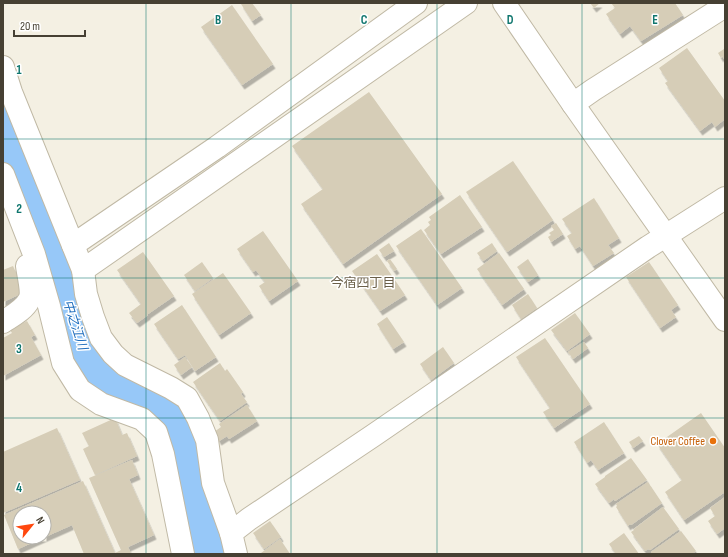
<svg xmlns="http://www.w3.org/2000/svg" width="728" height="557" font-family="'Sofia Sans Condensed','Noto Sans JP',sans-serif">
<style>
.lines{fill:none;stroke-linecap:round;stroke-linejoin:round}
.river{stroke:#97c8f8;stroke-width:43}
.building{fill:#d6cdb7;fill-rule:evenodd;filter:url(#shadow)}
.minor-casing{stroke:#c0b9a5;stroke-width:24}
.minor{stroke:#fff;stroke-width:22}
.grid{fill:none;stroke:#0f766e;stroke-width:1;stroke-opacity:0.55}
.food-dot{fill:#e8710a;stroke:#fff;stroke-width:1.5}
.labels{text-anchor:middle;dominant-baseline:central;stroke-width:3;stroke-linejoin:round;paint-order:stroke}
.food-label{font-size:12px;fill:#c56008;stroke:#fff;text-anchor:end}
.neighbourhood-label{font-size:13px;fill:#6a5f49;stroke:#fff}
.water-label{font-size:13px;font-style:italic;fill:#206ebd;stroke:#fff}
.grid-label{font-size:13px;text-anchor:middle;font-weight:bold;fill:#0f766e;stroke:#fff;stroke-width:3;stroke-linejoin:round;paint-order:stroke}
</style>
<defs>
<filter id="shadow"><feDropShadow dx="2.5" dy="4.5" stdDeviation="0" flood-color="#0004"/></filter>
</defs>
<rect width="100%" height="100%" fill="#f4f0e3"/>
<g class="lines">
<!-- river -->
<polyline class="river" points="3,123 56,264 81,348 96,374 120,390 158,401 173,413 184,433 199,522 205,554"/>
</g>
<!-- building -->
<g class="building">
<polygon points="241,3 252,3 261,15 252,21 241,4"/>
<polygon points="590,3 600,3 594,8"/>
<polygon points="611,3 675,3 683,15 641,41 630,26 620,34 606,14 615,8"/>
<polygon points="232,5 273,64 242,85 201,27"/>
<polygon points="687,48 725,101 725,119 715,127 712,122 700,131 665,83 668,81 659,68"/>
<polygon points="724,49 725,50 725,60 722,56 721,58 718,53"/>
<polygon points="369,92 442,194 343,264 301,204 323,189 292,146"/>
<polygon points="513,161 553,220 507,252 466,192"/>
<polygon points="460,195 482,227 441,254 424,230 430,225 428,222 431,220 429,217"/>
<polygon points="594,198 619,238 608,245 614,253 593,266 580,246 575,249 567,236 572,233 562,219"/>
<polygon points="556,223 563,234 551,242 548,237 551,235 549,233 554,230 551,226"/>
<polygon points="421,229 462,288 437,305 396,246"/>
<polygon points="263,231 298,281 269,301 259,286 265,282 256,270 253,272 237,249"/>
<polygon points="389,243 394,251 384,257 379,250"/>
<polygon points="492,243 497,251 483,261 477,253"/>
<polygon points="143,252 174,296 148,314 148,315 137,323 129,313 141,304 117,270"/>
<polygon points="499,253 524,289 502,305 477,269"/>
<polygon points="377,254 405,295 380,311 352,271"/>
<polygon points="390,259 397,269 394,271 387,261"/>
<polygon points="528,259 538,275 528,282 517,267"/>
<polygon points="202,262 213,278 195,291 184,275"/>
<polygon points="649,262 678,305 671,310 676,317 660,328 626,277"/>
<polygon points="13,266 25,292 3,302 3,270"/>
<polygon points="223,273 251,313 219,335 192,294"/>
<polygon points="528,294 537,308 521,319 512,305"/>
<polygon points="182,305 216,357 195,371 185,355 178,359 154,324"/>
<polygon points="575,313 590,334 567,351 551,330"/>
<polygon points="387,317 404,342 393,349 377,324"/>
<polygon points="27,321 35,335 31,337 41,355 3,376 3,338 12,333 10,330"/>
<polygon points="545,338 590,404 554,428 543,412 550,408 516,357"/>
<polygon points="584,342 588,348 573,359 568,352"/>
<polygon points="443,347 454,363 431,380 420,364"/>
<polygon points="185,357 192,367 181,375 174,365"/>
<polygon points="220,363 225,371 227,369 243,392 241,394 247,402 220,421 193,382"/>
<polygon points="247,405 257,421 229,439 227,436 219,441 214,432 221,427 219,424"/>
<polygon points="701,413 725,448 725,492 684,520 665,492 682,480 657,444"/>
<polygon points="115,418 122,435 127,433 137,456 95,475 83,449 89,446 82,433"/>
<polygon points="604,422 624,453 598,470 591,460 587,463 574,442"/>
<polygon points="57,428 80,480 3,513 3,452"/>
<polygon points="639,436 643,441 633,448 629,442"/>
<polygon points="631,458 647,480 615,501 614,499 609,503 595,484 605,477 605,476"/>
<path d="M 132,460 L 138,475 L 129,479 L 154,535 L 128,547 L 131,554 L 84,554 L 72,525 L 18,549 L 4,515 L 83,481 L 115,553 L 121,550 L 89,478 ZM 20,513 L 44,513 L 44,537 L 20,537 Z"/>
<polygon points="648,482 662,503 631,525 630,524 628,526 616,507 617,506 616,504"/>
<polygon points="725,497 725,528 717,534 708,521 715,516 710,508"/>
<polygon points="663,507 679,529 650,550 648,549 645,551 631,532 634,530 634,529"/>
<polygon points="270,521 281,537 264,549 253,533"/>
<polygon points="681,531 696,551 692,554 652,554 651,552"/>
<polygon points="624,533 639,554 616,554 609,544"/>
<polygon points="280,539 290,554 262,554 261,553"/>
</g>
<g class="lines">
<defs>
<g id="minor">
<polyline points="504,3 573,104 725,320"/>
<polyline points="3,67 11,92 83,270 86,294 93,317 101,338 113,354 125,365 171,388 187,398 198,418 207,440 213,483 231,533"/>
<polyline points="573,104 593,90 725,6"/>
<polyline points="3,174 34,254 49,306 63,363 80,390 101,404 142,419 156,432 163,454 183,554"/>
<polyline points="73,245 217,147 416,3"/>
<polyline points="83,270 466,3"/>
<path d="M 3,322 C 12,316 24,310 29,300 C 33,293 28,274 27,266"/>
<polyline points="236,554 231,533 249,519 374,435 648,247 725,198"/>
</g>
</defs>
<!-- minor casing -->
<use href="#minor" class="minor-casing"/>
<!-- minor -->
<use href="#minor" class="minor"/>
</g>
<!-- grid -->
<path class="grid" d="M 146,3 L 146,554M 291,3 L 291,554M 437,3 L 437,554M 582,3 L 582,554M 3,139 L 725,139M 3,278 L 725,278M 3,418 L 725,418"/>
<!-- markers -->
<circle class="food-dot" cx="713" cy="441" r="4"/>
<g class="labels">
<!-- food labels -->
<g class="food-label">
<text x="705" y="441">Clover Coffee</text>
</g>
<!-- neighbourhood labels -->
<g class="neighbourhood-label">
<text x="363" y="283">今宿四丁目</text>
</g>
<!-- water labels -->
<g class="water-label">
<text transform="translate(75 325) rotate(72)">中之江川</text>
</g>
</g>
<g class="grid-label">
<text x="218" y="24">B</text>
<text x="364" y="24">C</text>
<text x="510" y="24">D</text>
<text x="655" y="24">E</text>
<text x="19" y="74">1</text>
<text x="19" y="213">2</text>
<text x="19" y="353">3</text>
<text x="19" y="492">4</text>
</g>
<!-- border -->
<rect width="728" height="557" fill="none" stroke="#464033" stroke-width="8"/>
<!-- north arrow -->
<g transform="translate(32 525) rotate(60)"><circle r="19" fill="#ffffff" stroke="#b5b3ad"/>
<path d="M0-3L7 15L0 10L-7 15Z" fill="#ff470e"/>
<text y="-6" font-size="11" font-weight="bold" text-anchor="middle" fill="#464033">N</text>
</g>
<!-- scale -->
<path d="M14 30v6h71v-6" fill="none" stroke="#464033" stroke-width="2"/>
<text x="20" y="30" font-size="12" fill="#464033" stroke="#ffffff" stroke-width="3" paint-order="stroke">20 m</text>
</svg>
